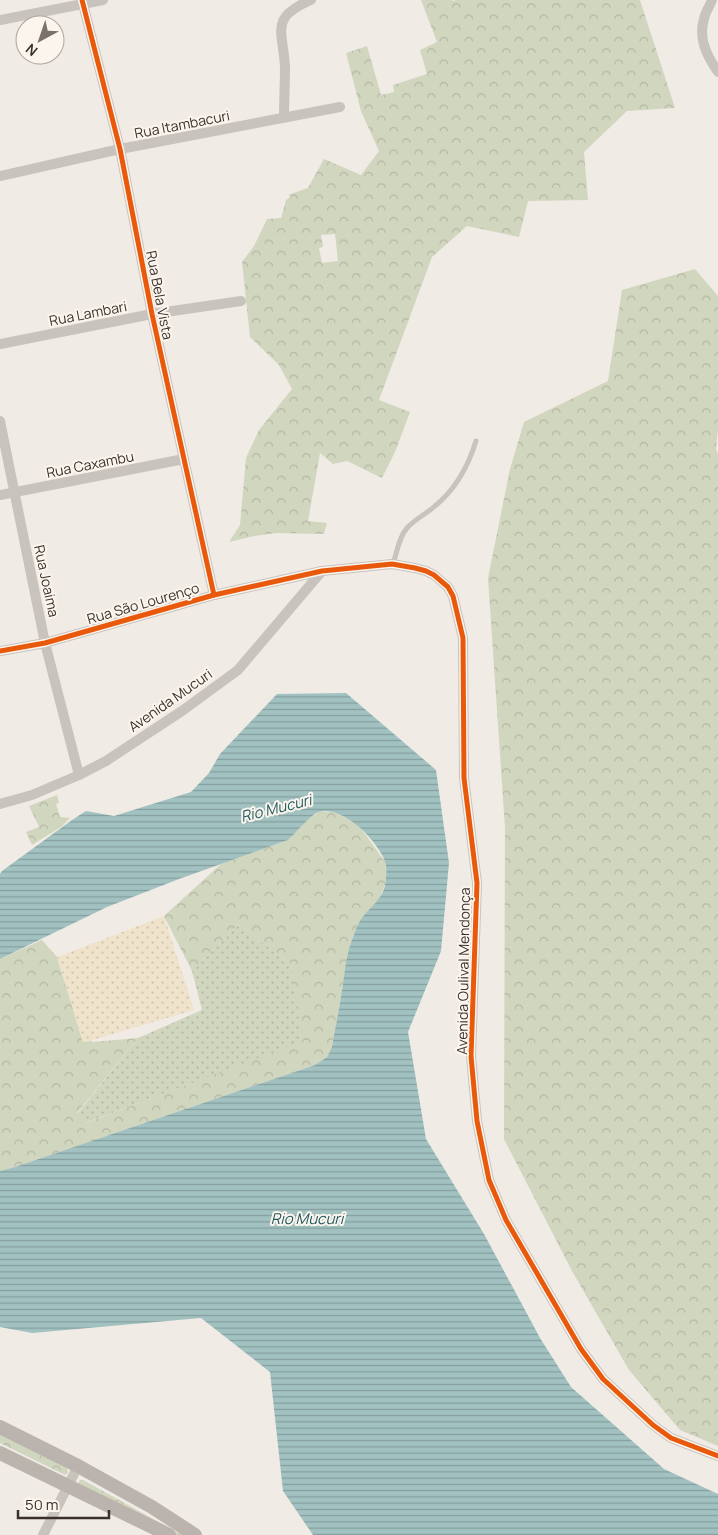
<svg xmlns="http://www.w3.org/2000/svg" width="718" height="1535" font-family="Manrope,sans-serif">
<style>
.grass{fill:url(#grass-dots)}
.forest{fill:url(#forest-crowns);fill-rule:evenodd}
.sand{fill:url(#sand-dots)}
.water{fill:url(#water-rules)}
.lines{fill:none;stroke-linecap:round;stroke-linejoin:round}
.lane{stroke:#c9c3be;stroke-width:5}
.street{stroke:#c9c3be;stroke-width:10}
.secondary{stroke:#bab3ae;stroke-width:14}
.cycleway-casing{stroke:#fbf5ee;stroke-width:8}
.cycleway{stroke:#e8590c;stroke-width:5}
.labels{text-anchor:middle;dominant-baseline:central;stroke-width:4;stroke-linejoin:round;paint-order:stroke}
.street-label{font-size:14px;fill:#3b302b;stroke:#fbf5ee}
.water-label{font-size:15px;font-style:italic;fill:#1f5a5e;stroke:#fbf5ee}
</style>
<defs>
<pattern id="grass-dots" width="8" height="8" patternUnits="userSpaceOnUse" patternTransform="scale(1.25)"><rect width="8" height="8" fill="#d1d6bf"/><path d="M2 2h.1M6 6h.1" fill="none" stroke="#b4b8a4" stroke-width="1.8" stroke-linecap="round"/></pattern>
<pattern id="forest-crowns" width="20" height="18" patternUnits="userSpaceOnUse" patternTransform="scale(1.25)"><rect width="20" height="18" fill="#d1d6bf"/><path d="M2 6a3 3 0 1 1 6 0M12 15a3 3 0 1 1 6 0" fill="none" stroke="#b4b8a4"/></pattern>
<pattern id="sand-dots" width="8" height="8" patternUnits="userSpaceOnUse" patternTransform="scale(1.25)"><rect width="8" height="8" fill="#efe3cc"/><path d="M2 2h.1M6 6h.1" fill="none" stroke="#cec3af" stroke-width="1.8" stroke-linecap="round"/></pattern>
<pattern id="water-rules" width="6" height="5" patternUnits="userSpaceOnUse" patternTransform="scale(1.25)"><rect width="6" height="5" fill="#a1c2c1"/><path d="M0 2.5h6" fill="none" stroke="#849e9d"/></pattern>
</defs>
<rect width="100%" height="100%" fill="#f0ebe5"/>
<!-- grass -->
<polygon class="grass" points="239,924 291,965 304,1042 85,1123 77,1114 138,1038 202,1010 192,971"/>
<!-- forest -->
<g class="forest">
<path d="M 421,0 L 452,0 L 453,1 L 456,0 L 640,0 L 675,108 L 627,111 L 584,152 L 588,200 L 528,201 L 519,237 L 467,226 L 432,257 L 379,400 L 410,412 L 395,452 L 382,478 L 347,461 L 333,464 L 320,453 L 308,521 L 327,523 L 324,534 L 276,533 L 254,536 L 229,542 L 240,525 L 246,458 L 259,430 L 292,389 L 279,365 L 250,337 L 242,262 L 254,246 L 267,219 L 281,218 L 286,200 L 291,197 L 288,195 L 308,188 L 324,159 L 361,175 L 379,151 L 361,111 L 346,53 L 367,46 L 381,95 L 394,92 L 393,85 L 427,74 L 420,50 L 437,42 ZM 335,234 L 338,261 L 322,263 L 319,248 L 323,247 L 321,235 Z"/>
<polygon points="695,269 718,296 718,429 716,449 718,454 718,1446 680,1430 629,1370 572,1271 504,1139 505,828 488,578 510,469 524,422 608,381 622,290"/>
<polygon points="57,795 59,803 56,804 60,817 70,818 61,827 32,845 26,832 39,827 29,806"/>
<polygon points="319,812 332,812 348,817 360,827 386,863 386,882 379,900 361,920 351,942 332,1047 327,1057 315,1065 15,1167 0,1171 0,959 42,940 57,957 71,1002 92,1042 138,1038 77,1113 86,1123 303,1041 291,965 239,924 192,971 164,916 221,864 288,840 307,820"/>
<polygon points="0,1434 67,1468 68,1473 65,1475 0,1443"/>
<polygon points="80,1480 83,1480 182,1535 174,1535 78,1484"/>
</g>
<!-- sand -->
<polygon class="sand" points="164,916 194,1010 83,1043 57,957"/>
<!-- water -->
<path class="water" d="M 346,693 L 436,770 L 449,863 L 441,951 L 408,1032 L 426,1139 L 484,1234 L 540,1338 L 571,1387 L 664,1469 L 718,1494 L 718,1535 L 313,1535 L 283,1491 L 270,1372 L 201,1318 L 32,1333 L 0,1327 L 0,1171 L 15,1167 L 315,1065 L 327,1057 L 332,1047 C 335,1028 339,1010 342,991 C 345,973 346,952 354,935 C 355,930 358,925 360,921 C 369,907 384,900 386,880 C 386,875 387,866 385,861 C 376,840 345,806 319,812 C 311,814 296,833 288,840 L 179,879 L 107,907 L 0,959 L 0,874 L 2,871 L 72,820 L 86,811 L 114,816 L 191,792 L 209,773 L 220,754 L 277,694 Z"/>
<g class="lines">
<!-- lane -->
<path class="lane" d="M 393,564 C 397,552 399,537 407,528 C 415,519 426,514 435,506 C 456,489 468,467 476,441"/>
<!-- street -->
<g class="street">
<polyline points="82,0 120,149 152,314 214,595"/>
<path d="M 712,0 C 710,6 705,12 704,19 C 698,39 707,56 718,72"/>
<polyline points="0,20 103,0"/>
<path d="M 284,118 C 284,101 285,84 285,67 C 283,30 269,18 311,0"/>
<polyline points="0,176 120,149 340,107"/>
<polyline points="0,344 152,314 241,301"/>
<polyline points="0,421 45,643 79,775"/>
<polyline points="0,495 184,459"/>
<polyline points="0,651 45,643 214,595 322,571 392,564 415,568 426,571 434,575 448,587 453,596 463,638 464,778 477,883 471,1056 477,1121 489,1180 506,1220 581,1349 603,1379 653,1425 671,1438 718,1456"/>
<polyline points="0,804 32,795 79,775 106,761 182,711 238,670 322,571"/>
<polyline points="43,1535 78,1466"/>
</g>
<!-- secondary -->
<g class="secondary">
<polyline points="0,1427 78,1466 152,1507 195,1535"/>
<polyline points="0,1453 169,1535"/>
</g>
<defs>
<g id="cycleway">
<polyline points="82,0 120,149 152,314 214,595"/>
<polyline points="0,651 45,643 214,595 322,571 392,564 415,568 426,571 434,575 448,587 453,596 463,638 464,778 477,883 471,1056 477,1121 489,1180 506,1220 581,1349 603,1379 653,1425 671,1438 718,1456"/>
</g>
</defs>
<!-- cycleway casing -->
<use href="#cycleway" class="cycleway-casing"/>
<!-- cycleway -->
<use href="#cycleway" class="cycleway"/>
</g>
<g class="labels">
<!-- street labels -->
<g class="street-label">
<text transform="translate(182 124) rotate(-11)">Rua Itambacuri</text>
<text transform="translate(160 295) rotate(79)">Rua Bela Vista</text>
<text transform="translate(88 313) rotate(-11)">Rua Lambari</text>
<text transform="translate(90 464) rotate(-11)">Rua Caxambu</text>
<text transform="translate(47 581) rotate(78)">Rua Joaima</text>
<text transform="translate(143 603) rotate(-16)">Rua São Lourenço</text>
<text transform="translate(170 700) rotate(-35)">Avenida Mucuri</text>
<text transform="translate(463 971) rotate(-89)">Avenida Oulival Mendonça</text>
</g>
<!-- water labels -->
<g class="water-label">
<text transform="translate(276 808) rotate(-14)">Rio Mucuri</text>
<text x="307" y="1218">Rio Mucuri</text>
</g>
</g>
<!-- north arrow -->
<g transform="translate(40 40) rotate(220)"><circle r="24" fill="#fbf5ee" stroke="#aea6a0"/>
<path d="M0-4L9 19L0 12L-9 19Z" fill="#7a716c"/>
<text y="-8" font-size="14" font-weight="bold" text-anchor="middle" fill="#3b302b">N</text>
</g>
<!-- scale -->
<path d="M18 1510v8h91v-8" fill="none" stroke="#3b302b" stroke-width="2.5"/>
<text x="25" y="1510" font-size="15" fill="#3b302b" stroke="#fbf5ee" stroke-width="4" paint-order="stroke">50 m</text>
</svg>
